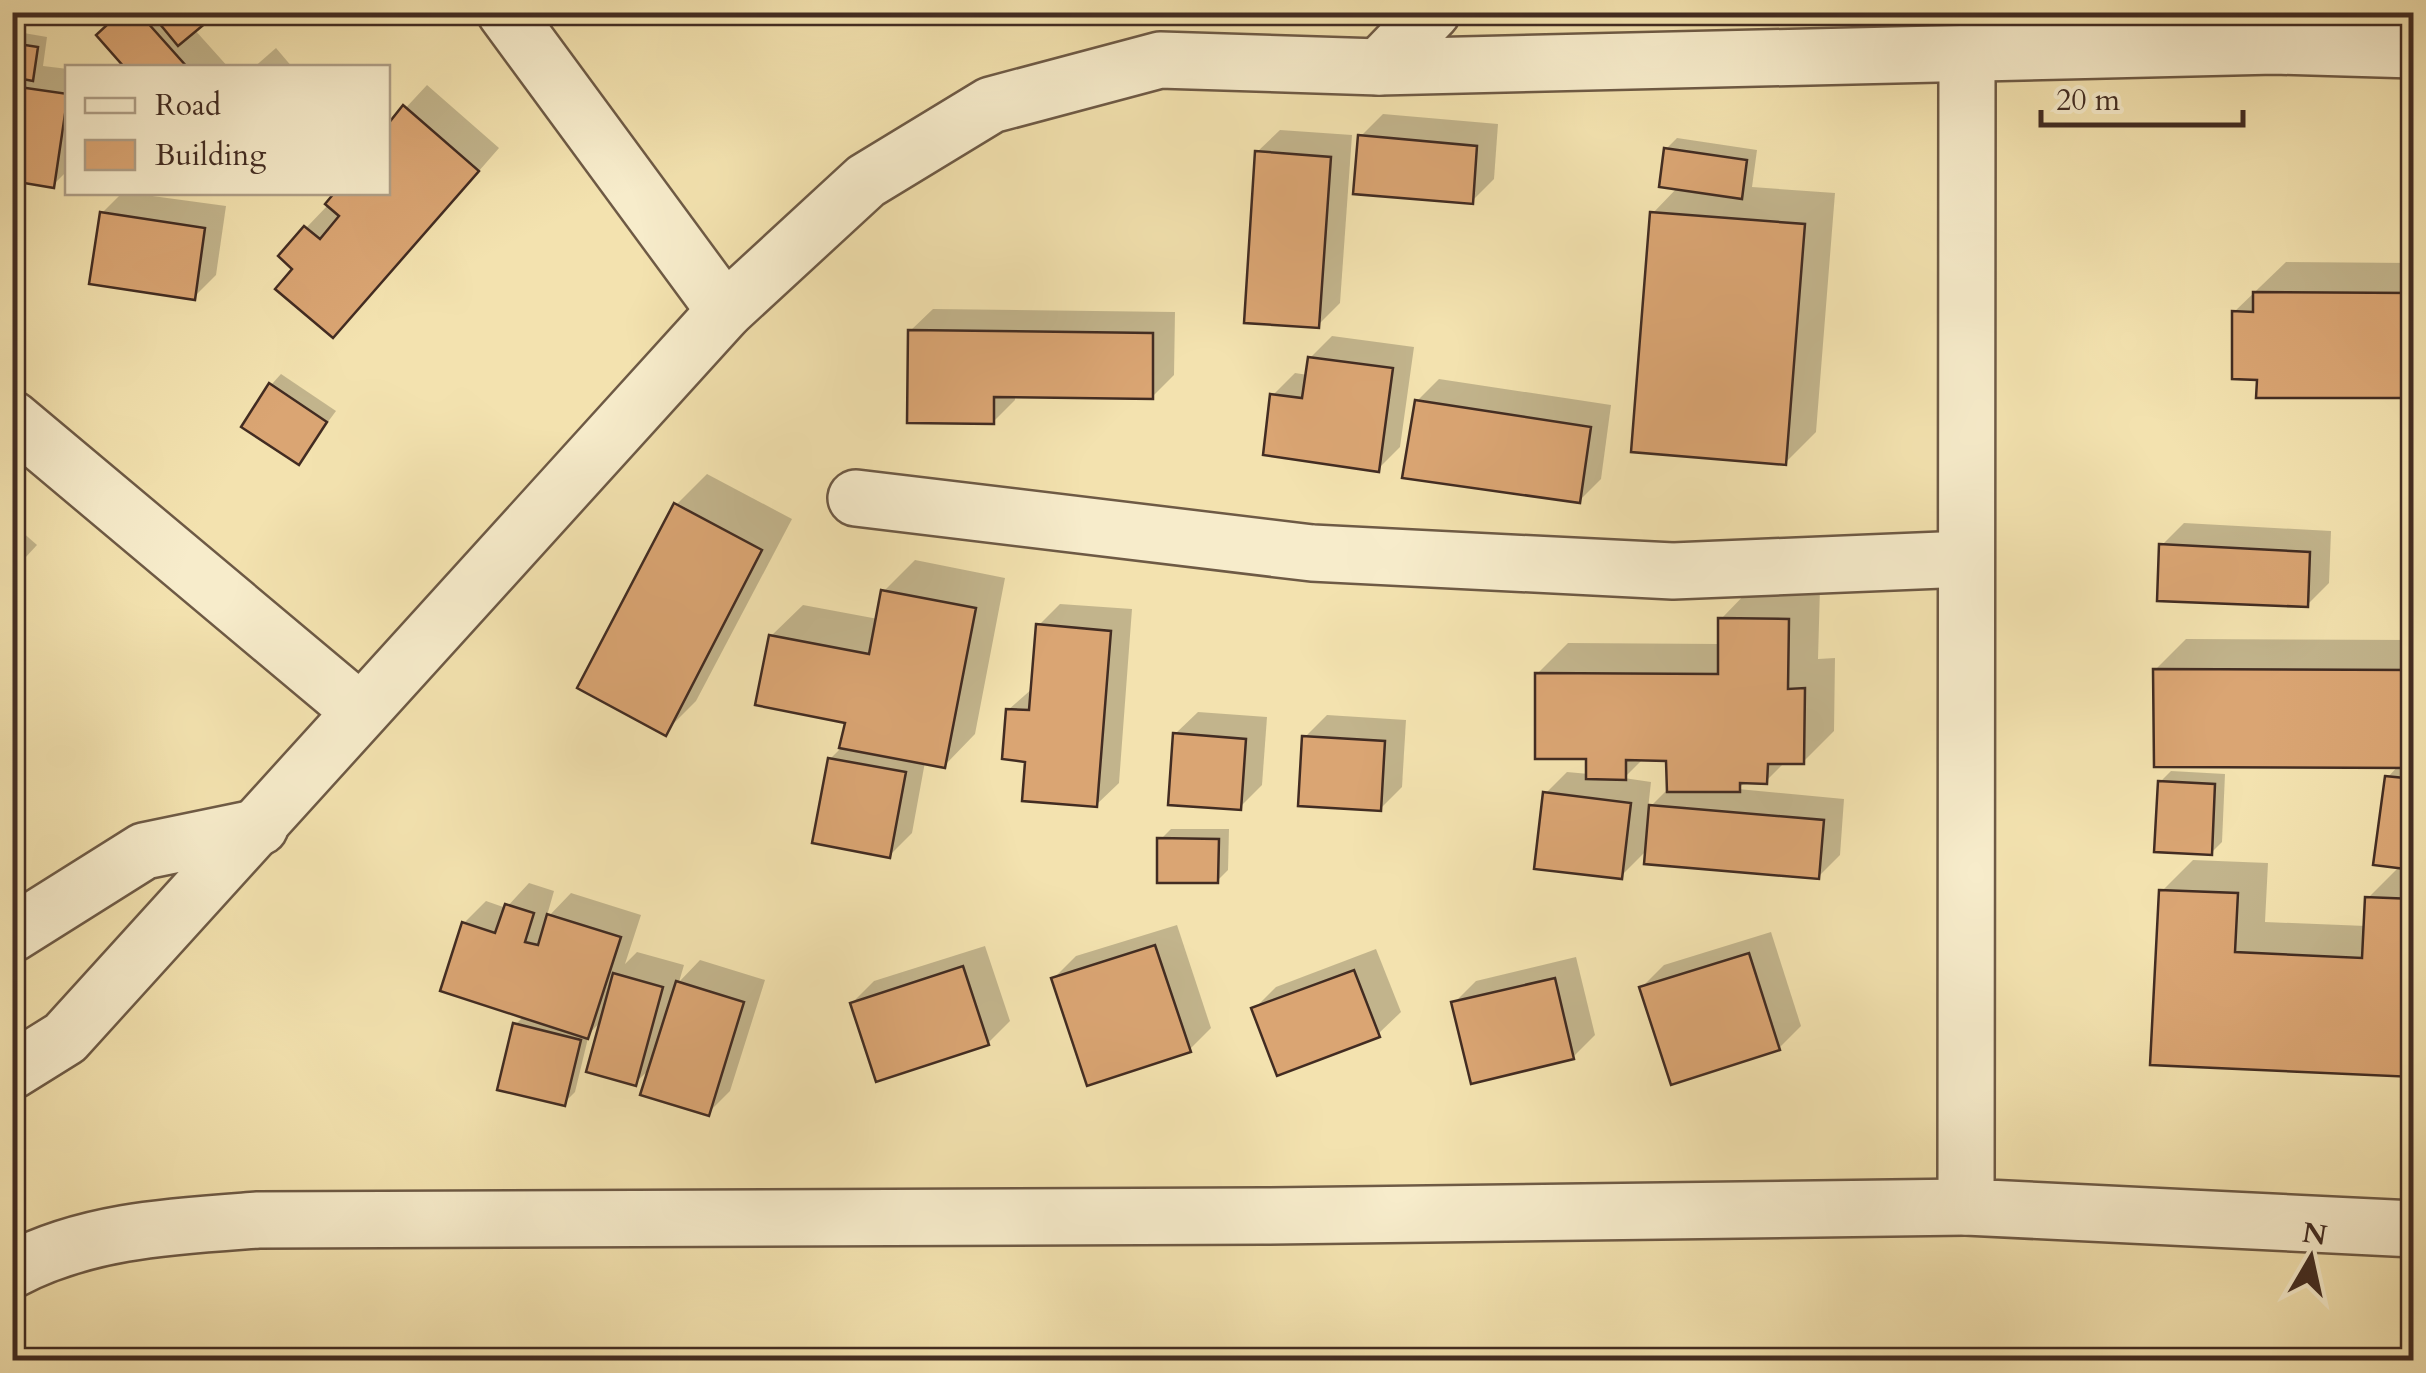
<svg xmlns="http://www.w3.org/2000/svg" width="2426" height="1373" font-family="Cardo,serif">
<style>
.shadow{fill:#0003;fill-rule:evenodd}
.building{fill:#daa573;stroke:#422c22;stroke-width:2.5}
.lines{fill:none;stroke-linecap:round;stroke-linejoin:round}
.minor-casing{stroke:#6e5a45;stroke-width:60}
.minor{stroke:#f7eccb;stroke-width:55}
</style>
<rect width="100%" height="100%" fill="#f3e2af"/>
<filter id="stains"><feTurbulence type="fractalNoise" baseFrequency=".002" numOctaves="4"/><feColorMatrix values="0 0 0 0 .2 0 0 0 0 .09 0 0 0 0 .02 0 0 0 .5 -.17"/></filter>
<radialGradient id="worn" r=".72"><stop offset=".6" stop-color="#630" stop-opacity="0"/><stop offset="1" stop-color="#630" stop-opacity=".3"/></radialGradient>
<!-- shadow -->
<g class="shadow">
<polygon points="122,12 215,12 194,29 229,68 128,68"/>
<polygon points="12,31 47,37 43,66 68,69 68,170 53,185 12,178"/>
<polygon points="276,48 293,68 253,68"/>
<polygon points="427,85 499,148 355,313 296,269 306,228 329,204 388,192 388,127"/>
<polygon points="1383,114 1498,124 1494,179 1472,201 1361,136"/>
<polygon points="1280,130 1352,135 1340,303 1318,325 1257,152"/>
<polygon points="1677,138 1757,150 1752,187 1835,193 1816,432 1785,463 1653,213 1678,187 1666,149"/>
<polygon points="123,192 226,206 216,275 194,297 102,213"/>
<polygon points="2286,262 2414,263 2414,396 2259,377 2234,312"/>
<polygon points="933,309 1175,312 1174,375 1152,397 1015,395 1015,400 993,422 910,331"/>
<polygon points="1332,336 1414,347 1400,447 1378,469 1273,395 1295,373 1308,375 1310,358"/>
<polygon points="281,374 336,411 299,461 271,385"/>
<polygon points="1439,379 1611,405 1601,479 1579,501 1417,401"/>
<polygon points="707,474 792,519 696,701 665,732 676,505"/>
<polygon points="12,523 37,545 12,572"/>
<polygon points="2184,523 2331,531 2329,583 2307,605 2162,545"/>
<polygon points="915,560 1005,578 975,734 944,766 925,762 912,833 890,855 830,759 842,747 848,721 771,636 803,605 878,619 884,591"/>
<path d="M 1752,587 L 1820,588 L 1818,659 L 1835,658 L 1834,731 L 1803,762 L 1785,762 L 1766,781 L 1747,780 L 1738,789 L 1844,799 L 1840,855 L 1818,877 L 1648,849 L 1621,876 L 1545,794 L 1567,772 L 1589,774 L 1588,757 L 1537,674 L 1568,643 L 1721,644 L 1721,619 ZM 1644,758 L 1669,758 L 1669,788 L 1648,809 L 1651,782 L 1624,778 Z"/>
<polygon points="1060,604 1132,609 1119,783 1096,805 1028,760 1008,710 1033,688 1038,626"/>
<polygon points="2186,639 2414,640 2414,1075 2153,1063 2162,891 2193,860 2268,863 2265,922 2366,926 2368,898 2400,866 2388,777 2399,765 2155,670"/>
<polygon points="1198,712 1267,717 1262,785 1240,807 1175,734"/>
<polygon points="1327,715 1406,720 1402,787 1380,809 1305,737"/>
<polygon points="2171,771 2225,774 2222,842 2211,853 2160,782"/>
<polygon points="1171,829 1229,829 1228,870 1217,881 1160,840"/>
<polygon points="529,883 554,891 546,919 571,893 641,915 625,964 637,952 684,965 679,982 700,960 765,980 730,1091 708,1113 652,1067 635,1083 602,1020 589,1034 575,1092 564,1103 515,1025 524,1016 464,923 486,901 506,908"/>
<polygon points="1177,925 1211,1028 1189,1050 1054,978 1076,956"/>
<polygon points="1771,932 1801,1026 1779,1048 1642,987 1664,965"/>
<polygon points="985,946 1010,1021 988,1043 852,1003 874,981"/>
<polygon points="1376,949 1401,1012 1378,1034 1254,1009 1276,987"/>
<polygon points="1576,957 1595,1035 1573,1057 1454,1003 1476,981"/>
</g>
<!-- building -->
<g class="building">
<polygon points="121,12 138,12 188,68 125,68 96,35"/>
<polygon points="150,12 219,12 178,46"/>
<polygon points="12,43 38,47 33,81 12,77"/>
<polygon points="12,86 68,94 54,188 12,181"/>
<polygon points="403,105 479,171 333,338 275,289 292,269 278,256 304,226 320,239 339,216 325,204 335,192 388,192 388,124"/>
<polygon points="1358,135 1477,146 1473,204 1353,194"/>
<polygon points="1664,148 1747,160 1742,199 1659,187"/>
<polygon points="1255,151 1331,157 1319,328 1244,323"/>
<polygon points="100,212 205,228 195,300 89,284"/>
<polygon points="1650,212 1805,224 1786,465 1631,452"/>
<polygon points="2253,292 2414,293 2414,398 2256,398 2257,380 2232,379 2232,311 2253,312"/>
<polygon points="908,330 1153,333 1153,399 994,397 994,424 907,423"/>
<polygon points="1308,357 1393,368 1379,472 1263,455 1270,394 1302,398"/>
<polygon points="269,383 327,422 299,465 241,427"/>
<polygon points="1415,400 1591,427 1580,503 1402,478"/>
<polygon points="674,503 762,550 666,736 577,688"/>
<polygon points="2159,544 2310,552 2308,607 2157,601"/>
<polygon points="881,590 976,608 945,768 839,748 845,723 755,705 769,635 869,654"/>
<polygon points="1718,618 1789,619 1788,689 1805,688 1804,764 1768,764 1767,784 1740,783 1740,792 1667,792 1666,761 1626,760 1626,780 1586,779 1586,759 1535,759 1535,673 1718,674"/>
<polygon points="1036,624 1111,631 1097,807 1022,801 1025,762 1002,759 1006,709 1029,710"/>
<polygon points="2153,669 2414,670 2414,768 2154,767"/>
<polygon points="1173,733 1246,739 1241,810 1168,805"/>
<polygon points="1302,736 1385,741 1381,811 1298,806"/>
<polygon points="828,758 906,772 890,858 812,843"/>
<polygon points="2385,776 2414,779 2414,870 2373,865"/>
<polygon points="2158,781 2215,784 2212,855 2154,852"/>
<polygon points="1543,792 1631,803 1622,879 1534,869"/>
<polygon points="1649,805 1824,820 1819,879 1644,864"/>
<polygon points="1157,838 1219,839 1218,883 1157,883"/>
<polygon points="2159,890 2238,893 2235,952 2362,958 2365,897 2414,899 2414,1077 2150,1065"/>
<polygon points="505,904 534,913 525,942 538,945 547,914 621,937 588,1039 440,991 462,922 495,933"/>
<polygon points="1155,945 1191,1052 1087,1086 1051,978"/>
<polygon points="1749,953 1780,1050 1671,1085 1639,987"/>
<polygon points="963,966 989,1045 876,1082 850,1003"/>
<polygon points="1354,970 1380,1037 1277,1076 1251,1008"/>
<polygon points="613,973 663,987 636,1086 586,1072"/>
<polygon points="1555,978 1574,1059 1471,1084 1451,1002"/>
<polygon points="676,981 744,1002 709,1116 640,1095"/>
<polygon points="513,1023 581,1040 565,1106 497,1090"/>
</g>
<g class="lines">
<defs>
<g id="minor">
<polyline points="505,12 725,311"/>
<polyline points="1967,55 1966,1207 2414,1229"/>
<polyline points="1379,67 1432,12"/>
<polyline points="12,419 360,711"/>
<polyline points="856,498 1312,553 1673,571 1966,559"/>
<polyline points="12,934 144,851 260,827"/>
<polyline points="12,1071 65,1038 725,311 866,181 991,105 1160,60 1379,67 2275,46 2414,50"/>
<path d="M 12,1270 C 87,1230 175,1226 258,1220 L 1263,1216 L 1966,1207"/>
</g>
</defs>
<!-- minor casing -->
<use href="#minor" class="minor-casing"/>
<!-- minor -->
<use href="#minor" class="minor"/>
</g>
<!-- margin -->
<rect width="2426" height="1373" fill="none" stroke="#f3e2af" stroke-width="50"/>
<rect x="15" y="15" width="2396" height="1343" fill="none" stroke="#422c22" stroke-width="5"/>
<rect x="25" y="25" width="2376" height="1323" fill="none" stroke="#422c22" stroke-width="2.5"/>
<!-- legend -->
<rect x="65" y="65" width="325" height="130" fill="#f7eccb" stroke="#af9f87" stroke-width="2.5"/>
<rect x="85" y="98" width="50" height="15" fill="#f7eccb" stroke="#af9f87" stroke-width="2.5"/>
<text x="155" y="115" font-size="30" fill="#422c22">Road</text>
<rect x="85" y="140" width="50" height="30" fill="#daa573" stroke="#af9f87" stroke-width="2.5"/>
<text x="155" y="165" font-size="30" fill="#422c22">Building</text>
<!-- north arrow -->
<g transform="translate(2311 1258) rotate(9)" stroke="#f7eccb" stroke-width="8" paint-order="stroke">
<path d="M0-8L18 38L0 25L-18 38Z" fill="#422c22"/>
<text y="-15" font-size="28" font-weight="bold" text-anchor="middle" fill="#422c22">N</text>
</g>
<!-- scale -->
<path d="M2041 110v15h202v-15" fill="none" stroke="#422c22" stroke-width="5"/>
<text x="2056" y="110" font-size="30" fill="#422c22" stroke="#f7eccb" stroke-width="8" paint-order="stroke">20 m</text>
<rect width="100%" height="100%" filter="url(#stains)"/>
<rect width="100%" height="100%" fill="url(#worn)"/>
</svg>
